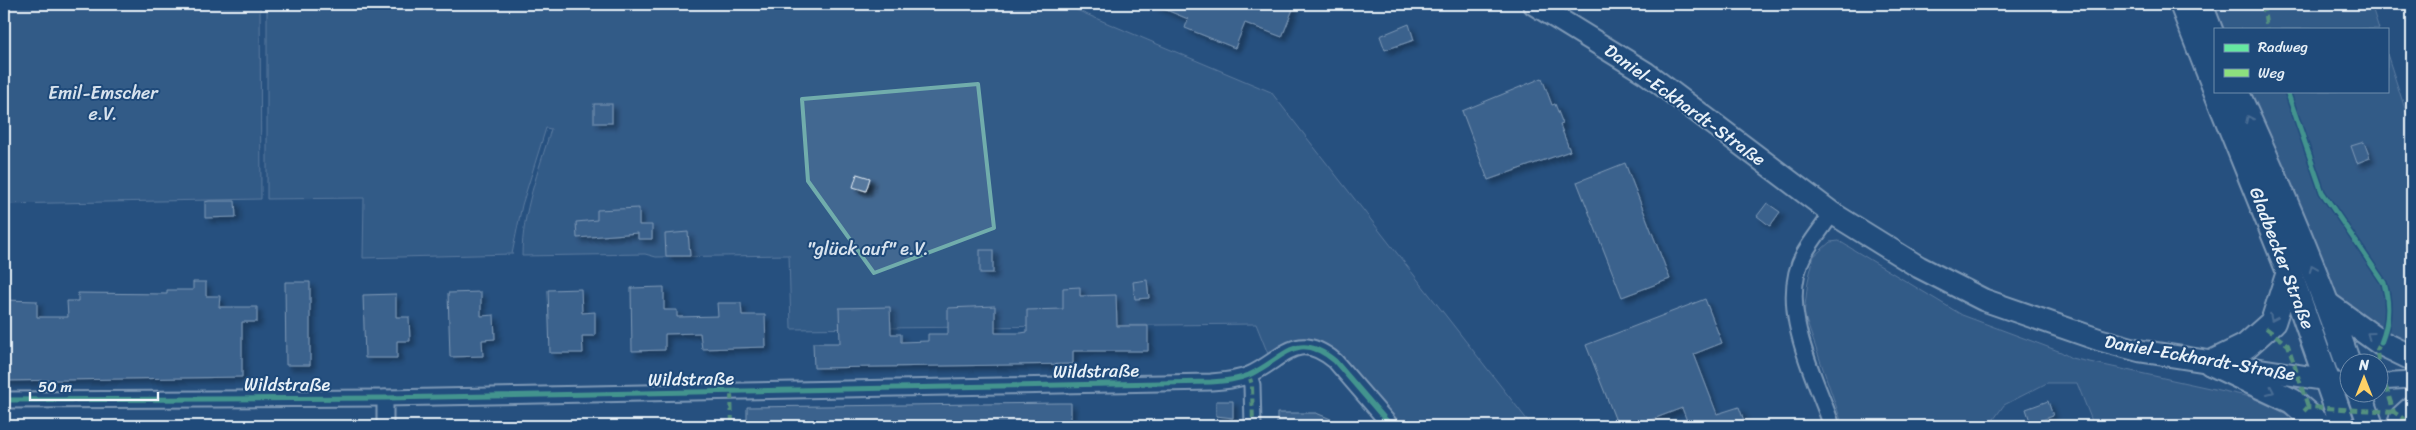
<svg xmlns="http://www.w3.org/2000/svg" width="2416" height="430" font-family="Sriracha,sans-serif">
<style>
.green{fill:#436891;stroke:#96acc4}
.building{fill:#57789d;stroke:#e8f1f8;filter:url(#shadow)}
.lines{fill:none;stroke-linecap:round;stroke-linejoin:round}
.street-casing{stroke:#e8f1f8;stroke-width:19}
.secondary-casing{stroke:#e8f1f8;stroke-width:25}
.primary-casing{stroke:#e8f1f8;stroke-width:28}
.street{stroke:#1f4a7a;stroke-width:15}
.secondary{stroke:#1f4a7a;stroke-width:21}
.primary{stroke:#1f4a7a;stroke-width:24}
.quiet{stroke:#8de07e;stroke-width:4;stroke-dasharray:8 4;stroke-linecap:butt}
.cycleway-casing{stroke:#1f4a7a;stroke-width:8}
.cycleway{stroke:#66e7a1;stroke-width:5}
.oneway{stroke:#6f8dac}
.marked{fill:none;stroke:#71adac;stroke-width:4;stroke-linejoin:round}
.labels{text-anchor:middle;dominant-baseline:central;stroke-width:4;stroke-linejoin:round;paint-order:stroke}
.park-label{font-size:18px;fill:#d8e3ee;stroke:#1f4a7a}
.street-label{font-size:18px;fill:#e8f1f8;stroke:#1f4a7a}
</style>
<defs>
<filter id="shadow"><feDropShadow dx="4.5" dy="4.5" stdDeviation="2.5" flood-color="#0009"/></filter>
</defs>
<rect width="100%" height="100%" fill="#27517f"/>
<filter id="ink" filterUnits="userSpaceOnUse"><feTurbulence type="fractalNoise" baseFrequency=".02" numOctaves="2"/><feDisplacementMap in="SourceGraphic" scale="10" xChannelSelector="R" yChannelSelector="G"/><feConvolveMatrix kernelMatrix="1 2 1 2 8 2 1 2 1" color-interpolation-filters="sRGB"/></filter>
<g filter="url(#ink)">
<!-- green -->
<g class="green">
<polygon points="4,4 260,4 261,199 4,204"/>
<path d="M 267,4 L 1062,4 L 1271,92 L 1532,426 L 1392,426 L 1325,350 L 1270,359 L 1256,324 L 791,329 L 789,255 L 656,257 L 645,254 L 522,256 C 522,212 539,170 551,129 L 546,128 L 522,205 L 512,254 L 363,258 L 364,198 L 267,199 Z"/>
<polygon points="2210,4 2371,4 2379,29 2220,29"/>
<polygon points="2387,54 2412,130 2412,347 2348,310 2336,294 2246,91 2387,91"/>
<polygon points="1839,241 1962,315 2061,352 2071,358 2251,397 2289,415 2299,426 2094,426 2077,383 2047,383 2004,405 1989,426 1953,422 1938,426 1843,426 1804,314 1808,281 1814,256 1830,242"/>
</g>
<!-- building -->
<g class="building">
<polygon points="1152,4 1295,4 1282,37 1245,23 1235,48 1185,28 1188,19"/>
<polygon points="1409,24 1414,40 1385,50 1380,36"/>
<polygon points="1542,78 1552,105 1555,104 1563,124 1560,125 1570,151 1488,180 1462,111"/>
<rect x="594" y="104" width="18" height="19"/>
<polygon points="2364,142 2370,158 2357,163 2351,146"/>
<polygon points="1625,163 1670,279 1622,297 1577,182"/>
<polygon points="857,174 870,178 866,191 853,187"/>
<polygon points="209,201 235,201 236,217 205,218 205,202"/>
<polygon points="1767,203 1780,212 1770,226 1757,216"/>
<polygon points="639,208 639,225 652,225 652,239 638,239 638,233 577,238 576,222 597,220 597,210"/>
<polygon points="688,232 690,256 666,256 665,234"/>
<rect x="980" y="250" width="13" height="23"/>
<polygon points="1147,280 1149,298 1135,299 1133,282"/>
<polygon points="193,282 206,282 206,296 220,296 219,307 257,307 257,322 242,322 242,377 4,381 4,300 37,301 37,317 68,317 67,301 78,301 78,293 167,294 167,290 193,290"/>
<polygon points="285,282 310,282 310,365 286,365"/>
<polygon points="664,287 664,310 677,310 677,317 718,316 717,303 741,303 742,315 765,315 766,347 702,349 700,333 665,334 665,350 632,351 631,288"/>
<polygon points="1080,287 1080,296 1116,295 1117,326 1148,326 1148,351 1073,351 1073,364 814,368 813,343 840,343 839,308 890,307 891,334 901,334 901,342 928,341 928,334 948,334 948,308 995,306 995,333 1021,333 1027,332 1027,310 1063,309 1063,288"/>
<polygon points="581,289 582,313 595,312 595,336 582,336 583,353 550,353 548,290"/>
<polygon points="481,292 481,316 494,315 495,339 482,340 483,356 450,357 448,293"/>
<polygon points="396,294 396,317 409,317 410,341 397,341 397,358 365,358 363,295"/>
<polygon points="1705,299 1722,343 1694,354 1717,414 1739,407 1746,426 1689,426 1682,408 1635,426 1618,426 1586,345"/>
<polygon points="1216,401 1233,401 1233,418 1216,416"/>
<polygon points="2048,401 2053,416 2031,424 2026,409"/>
<polygon points="1059,403 1071,403 1071,426 747,426 747,407"/>
<polygon points="1277,413 1316,413 1348,426 1277,426"/>
</g>
<g class="lines">
<defs>
<g id="street">
<path d="M 1832,213 C 1823,227 1812,240 1804,254 C 1776,306 1815,376 1832,426"/>
<polyline points="1249,375 1252,385 1253,426"/>
<polyline points="2327,380 2348,382"/>
<polyline points="2378,382 2412,380"/>
<path d="M 4,400 L 385,398 L 1211,382 C 1224,381 1237,380 1249,375 C 1284,359 1296,329 1335,361 L 1391,426"/>
<polyline points="385,426 385,398"/>
</g>
<polyline id="secondary" points="1534,4 1646,73 1832,213 1919,267 1984,300 2100,340 2141,351 2327,380"/>
<g id="primary">
<polyline points="2182,4 2215,88"/>
<polyline points="2200,4 2215,43"/>
<polyline points="2216,91 2289,272 2343,426"/>
<path d="M 2236,91 C 2277,181 2316,270 2348,363"/>
<polyline points="2328,305 2381,343 2412,358"/>
<polyline points="2211,363 2292,401 2321,426"/>
<polyline points="2211,363 2246,346 2273,322 2289,272"/>
<polyline points="2359,392 2371,426"/>
<polyline points="2399,426 2402,418 2412,409"/>
</g>
</defs>
<!-- street casing -->
<use href="#street" class="street-casing"/>
<!-- secondary casing -->
<use href="#secondary" class="secondary-casing"/>
<!-- primary casing -->
<use href="#primary" class="primary-casing"/>
<!-- street -->
<use href="#street" class="street"/>
<!-- secondary -->
<use href="#secondary" class="secondary"/>
<!-- primary -->
<use href="#primary" class="primary"/>
<!-- quiet -->
<g class="quiet">
<polyline points="2263,4 2267,29"/>
<polyline points="2266,328 2288,345 2308,407"/>
<polyline points="2378,362 2377,350 2382,340"/>
<polyline points="2378,363 2394,412 2412,425"/>
<polyline points="1249,375 1252,385 1253,426"/>
<polyline points="731,392 732,426"/>
<polyline points="2304,411 2308,407 2394,412"/>
</g>
<defs>
<g id="cycleway">
<path d="M 2287,91 L 2322,192 L 2384,283 C 2390,303 2389,323 2381,343"/>
<path d="M 4,400 L 385,398 L 1211,382 C 1224,381 1237,380 1249,375 C 1284,359 1296,329 1335,361 L 1391,426"/>
</g>
</defs>
<!-- cycleway casing -->
<use href="#cycleway" class="cycleway-casing"/>
<!-- cycleway -->
<use href="#cycleway" class="cycleway"/>
</g>
<!-- one-way arrows -->
<defs><path id="oneway-chevron" d="M-2-3.5L2.5 0L-2 3.5" fill="none" stroke-width="1.6" stroke-linecap="round" stroke-linejoin="round" transform="scale(1.25)"/></defs>
<g class="oneway">
<use href="#oneway-chevron" transform="translate(2249 119) rotate(-115)"/>
<use href="#oneway-chevron" transform="translate(2313 268) rotate(-112)"/>
<use href="#oneway-chevron" transform="translate(2273 318) rotate(116)"/>
<use href="#oneway-chevron" transform="translate(2370 335) rotate(-144)"/>
<use href="#oneway-chevron" transform="translate(2271 391) rotate(25)"/>
</g>
</g>
<!-- marked area -->
<path d="M0 0H2416V430H0ZM 978,84 L 994,228 L 874,273 L 808,181 L 802,99 Z" fill="#27517f" fill-opacity=".55" fill-rule="evenodd"/>
<path class="marked" d="M 978,84 L 994,228 L 874,273 L 808,181 L 802,99 Z"/>
<g class="labels">
<!-- park labels -->
<g class="park-label">
<text x="103" y="93">Emil-Emscher<tspan x="103" dy="21">e.V.</tspan></text>
<text x="868" y="249">"glück auf" e.V.</text>
</g>
<!-- street labels -->
<g class="street-label">
<text transform="translate(1685 105) rotate(36)">Daniel-Eckhardt-Straße</text>
<text transform="translate(2282 258) rotate(69)">Gladbecker Straße</text>
<text transform="translate(2200 358) rotate(10)">Daniel-Eckhardt-Straße</text>
<text transform="translate(1096 371) rotate(-1)">Wildstraße</text>
<text transform="translate(691 379) rotate(-1)">Wildstraße</text>
<text x="287" y="385">Wildstraße</text>
</g>
</g>
<!-- margin -->
<rect width="2416" height="430" fill="none" stroke="#1f4a7a" stroke-width="20"/>
<rect x="10" y="10" width="2396" height="410" fill="none" stroke="#e8f1f8" stroke-width="2" filter="url(#ink)"/>
<!-- legend -->
<rect x="2214" y="28" width="175" height="65" fill="#1f4a7a" stroke="#6f8dac"/>
<rect x="2224" y="44" width="25" height="8" fill="#66e7a1" stroke="#6f8dac"/>
<text x="2258" y="52" font-size="15" fill="#e8f1f8">Radweg</text>
<rect x="2224" y="69" width="25" height="8" fill="#8de07e" stroke="#6f8dac"/>
<text x="2258" y="78" font-size="15" fill="#e8f1f8">Weg</text>
<!-- north arrow -->
<g transform="translate(2364 378)"><circle r="24" fill="#1f4a7a" stroke="#6f8dac"/>
<path d="M0-4L9 19L0 12L-9 19Z" fill="#ffd166"/>
<text y="-8" font-size="14" font-weight="bold" text-anchor="middle" fill="#e8f1f8">N</text>
</g>
<!-- scale -->
<path d="M30 392v8h128v-8" fill="none" stroke="#e8f1f8" stroke-width="2.5"/>
<text x="38" y="392" font-size="15" fill="#e8f1f8" stroke="#1f4a7a" stroke-width="4" paint-order="stroke">50 m</text>
</svg>
